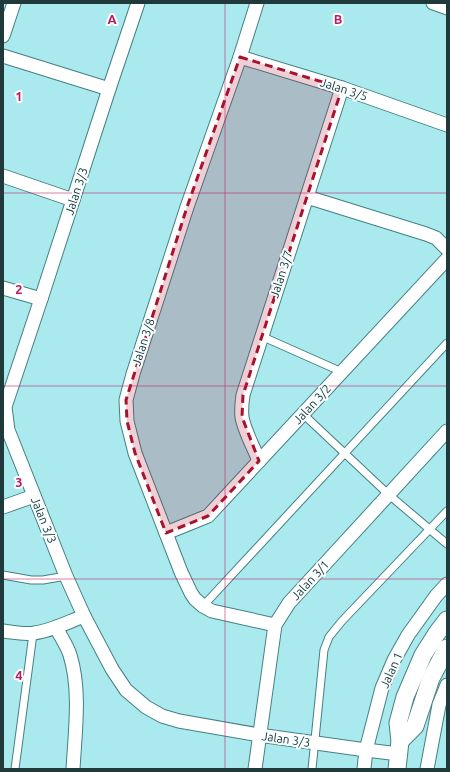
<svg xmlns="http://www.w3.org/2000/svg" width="450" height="772" font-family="Ubuntu,sans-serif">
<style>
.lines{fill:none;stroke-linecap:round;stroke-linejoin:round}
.service-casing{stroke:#438083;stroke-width:9}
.minor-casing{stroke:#438083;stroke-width:15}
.tertiary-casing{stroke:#438083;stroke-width:19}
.service{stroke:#fff;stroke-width:7}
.minor{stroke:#fff;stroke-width:13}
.tertiary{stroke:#fff;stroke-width:17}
.marked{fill:#a9112c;fill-opacity:0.2;stroke:#a9112c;stroke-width:3;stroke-dasharray:8 5;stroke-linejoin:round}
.grid{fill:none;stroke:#c2185b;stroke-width:1;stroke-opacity:0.55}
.labels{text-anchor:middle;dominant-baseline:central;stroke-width:4;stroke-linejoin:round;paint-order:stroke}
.street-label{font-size:12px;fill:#203a3b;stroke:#f8feff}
.grid-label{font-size:13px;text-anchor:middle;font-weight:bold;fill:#c2185b;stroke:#f8feff;stroke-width:4;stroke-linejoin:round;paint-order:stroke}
</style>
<rect width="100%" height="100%" fill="#aae9ed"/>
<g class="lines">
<defs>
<g id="service">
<polyline points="261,336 342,372"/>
<polyline points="303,414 388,494 447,544"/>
<polyline points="3,575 31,580 43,580 66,576"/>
<polyline points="203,606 447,343"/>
<polyline points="15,769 33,634"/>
<polyline points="312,769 324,650 329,637 342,621 447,511"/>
</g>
<g id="minor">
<polyline points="138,3 109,89 41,299 5,407 8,430 66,576 84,616 112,669 126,690 146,707 162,716 179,721 259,735 366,750 399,754"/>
<polyline points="257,3 240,57 187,207 133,374 126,400 127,421 135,453 181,572 191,593 195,599 203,606 212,611 275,625"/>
<polyline points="433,3 447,8"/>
<polyline points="3,36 14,3"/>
<polyline points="3,56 109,89"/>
<polyline points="240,57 342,88 447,125"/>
<polyline points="3,176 73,200"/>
<polyline points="307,197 426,234 436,238 447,249"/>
<polyline points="3,288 41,299"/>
<path d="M 259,461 C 254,448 244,430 242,417 C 241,409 242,402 243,395 L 342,88"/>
<polyline points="3,507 34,496"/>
<polyline points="166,533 208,516 447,259"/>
<path d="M 56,627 C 60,636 67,645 70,655 C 81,690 75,733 73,769"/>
<path d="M 3,631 C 13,632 24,635 34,633 C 51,631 68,622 84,616"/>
<polyline points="255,769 275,625 289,603 447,431"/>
<polyline points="364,769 366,750 382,688 394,660 408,635 436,596 447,584"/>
<polyline points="427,769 439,705 447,685"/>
</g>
<g id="tertiary">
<polyline points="400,741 415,726 431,678 447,648"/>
<polyline points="397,769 400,741 398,723 405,697 423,655 437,633 447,620"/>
</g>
</defs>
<!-- service casing -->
<use href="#service" class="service-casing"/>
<!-- minor casing -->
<use href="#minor" class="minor-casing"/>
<!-- tertiary casing -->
<use href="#tertiary" class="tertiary-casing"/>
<!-- service -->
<use href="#service" class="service"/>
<!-- minor -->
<use href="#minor" class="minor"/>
<!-- tertiary -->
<use href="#tertiary" class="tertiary"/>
</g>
<!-- marked area -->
<path class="marked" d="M 240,57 L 342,88 L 243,395 L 242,417 L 259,461 L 208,516 L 166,533 L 135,453 L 127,421 L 126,400 L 187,207 Z"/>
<!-- grid -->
<path class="grid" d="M 225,3 L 225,769M 3,193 L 447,193M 3,386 L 447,386M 3,579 L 447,579"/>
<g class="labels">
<!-- street labels -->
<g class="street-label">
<text transform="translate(344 89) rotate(18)">Jalan 3/5</text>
<text transform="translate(76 191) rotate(-72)">Jalan 3/3</text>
<text transform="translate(281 274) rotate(-72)">Jalan 3/7</text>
<text transform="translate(143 342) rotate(-72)">Jalan 3/8</text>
<text transform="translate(312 404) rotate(-47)">Jalan 3/2</text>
<text transform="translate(44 520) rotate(68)">Jalan 3/3</text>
<text transform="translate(310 580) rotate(-47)">Jalan 3/1</text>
<text transform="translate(391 670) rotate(-66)">Jalan 1</text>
<text transform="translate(286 739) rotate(8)">Jalan 3/3</text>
</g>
</g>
<g class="grid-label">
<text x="112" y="24">A</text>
<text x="338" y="24">B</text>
<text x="19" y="101">1</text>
<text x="19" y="294">2</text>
<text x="19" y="487">3</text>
<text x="19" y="680">4</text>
</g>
<!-- border -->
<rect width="450" height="772" fill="none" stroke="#203a3b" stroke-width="8"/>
</svg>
